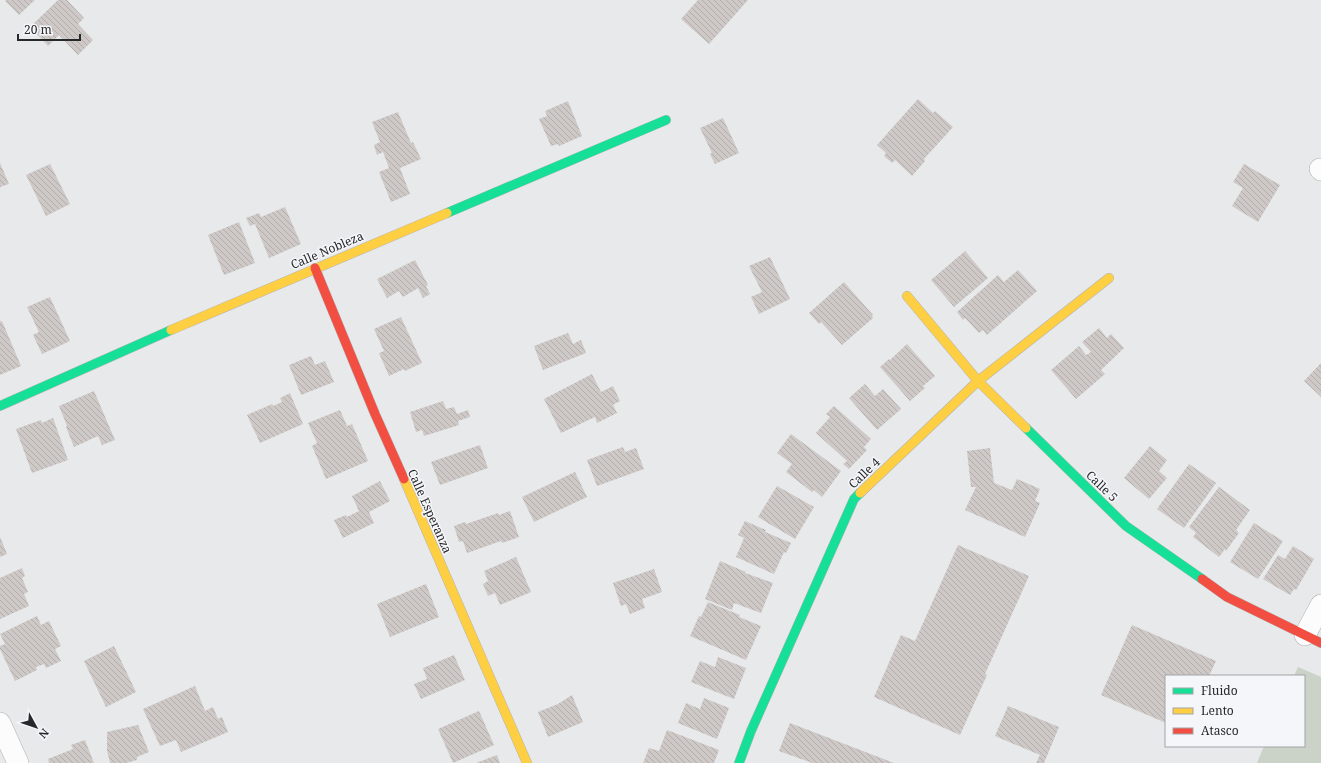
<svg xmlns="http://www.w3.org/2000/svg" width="1321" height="763" font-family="'Noto Serif',serif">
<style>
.park{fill:#cbd2c7}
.building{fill:url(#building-back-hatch)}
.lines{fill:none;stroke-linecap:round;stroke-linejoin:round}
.street-casing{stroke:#b2b3b4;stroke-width:22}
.fast-casing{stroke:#b2b3b4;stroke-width:10}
.slow-casing{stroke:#b2b3b4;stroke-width:10}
.jam-casing{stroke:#b2b3b4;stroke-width:10}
.street{stroke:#fcfcfc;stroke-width:21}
.fast{stroke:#16e098;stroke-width:9}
.slow{stroke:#ffcf43;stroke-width:9}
.jam{stroke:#f24e42;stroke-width:9}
.labels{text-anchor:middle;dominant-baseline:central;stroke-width:3;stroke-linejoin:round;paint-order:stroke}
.street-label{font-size:12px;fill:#272829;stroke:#f5f6fa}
</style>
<defs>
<pattern id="building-back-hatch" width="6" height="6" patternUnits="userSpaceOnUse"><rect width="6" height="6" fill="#cec9c6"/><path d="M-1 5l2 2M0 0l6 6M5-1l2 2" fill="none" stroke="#b1adaa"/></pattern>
</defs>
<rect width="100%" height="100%" fill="#e8e9eb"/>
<!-- park -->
<polygon class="park" points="1298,667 1321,677 1321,763 1257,763 1264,746 1304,746 1304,676 1294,676"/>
<!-- building -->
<g class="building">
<polygon points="7,0 35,0 19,15 5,1"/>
<polygon points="58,0 67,0 84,18 78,24 93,40 78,55 59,35 48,46 30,27"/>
<polygon points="698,0 748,0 709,44 681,19"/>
<polygon points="918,99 933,113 935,111 953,127 924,159 925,161 912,176 895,160 892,163 884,156 886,153 877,145"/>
<polygon points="568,101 582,136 559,146 558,144 551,146 539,119 547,116 545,111"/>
<polygon points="398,112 411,143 413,142 421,159 400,168 410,194 391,202 379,172 389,168 383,152 377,155 374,145 380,142 372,122"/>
<polygon points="723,118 739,153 715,164 710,154 712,153 700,128"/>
<polygon points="0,163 9,184 0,187"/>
<polygon points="50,164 70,204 46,216 26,175"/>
<polygon points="1244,164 1280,185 1258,222 1232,206 1243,188 1233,182"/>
<polygon points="285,207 301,244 269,258 255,224 250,226 246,218 259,213 261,217"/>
<polygon points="239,222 255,263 224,275 208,235"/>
<polygon points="965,251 988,278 954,307 931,280"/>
<polygon points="770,257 790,299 759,314 751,297 762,292 749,266"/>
<polygon points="415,260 428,285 426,286 430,294 423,298 418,288 403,297 399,291 387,298 377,279"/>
<polygon points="1018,270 1037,291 987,335 983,330 979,333 965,318 963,320 957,312 998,275 1004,282"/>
<polygon points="844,282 873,315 872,316 873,318 842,345 821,322 819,324 809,313"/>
<polygon points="50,297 70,341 42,354 33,335 39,332 27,307"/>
<polygon points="401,317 422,363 405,371 404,369 389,376 379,353 384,351 374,329"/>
<polygon points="0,320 1,322 2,321 21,366 0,375"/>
<polygon points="1099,328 1107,338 1111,334 1124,348 1101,370 1105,374 1076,399 1051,370 1079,346 1086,355 1091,352 1082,342"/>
<polygon points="568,333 573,344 581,340 586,353 543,370 534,346"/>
<polygon points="907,344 935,376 923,386 925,388 910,401 880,367 889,359 890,360"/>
<polygon points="311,356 315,365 325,361 334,382 301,395 289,365"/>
<polygon points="1321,363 1321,397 1304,381"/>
<polygon points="592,374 601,392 613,386 620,401 613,405 617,413 597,423 595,417 561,433 544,399"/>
<polygon points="865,384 875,396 883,389 901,409 877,430 849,398"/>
<polygon points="94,391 115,440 102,445 98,436 74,447 66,427 67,426 59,406"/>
<polygon points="290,393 303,424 260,443 247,415 272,404 273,406 282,402 280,398"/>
<polygon points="443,401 446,409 454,407 457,414 468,410 470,417 458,421 459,425 424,436 422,430 416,432 410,412"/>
<polygon points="834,406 871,439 864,447 867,450 849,469 843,464 847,461 816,433 830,417 826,414"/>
<polygon points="340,410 347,426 352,424 368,461 326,479 312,446 317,443 308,423"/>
<polygon points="53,418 68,460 32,473 16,429 41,420 42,423"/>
<polygon points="791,434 841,471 822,497 814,490 812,492 786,472 792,464 777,453"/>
<polygon points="480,445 488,468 440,485 431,462"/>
<polygon points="1150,446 1167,460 1159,471 1167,478 1149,499 1124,478"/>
<polygon points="623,447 625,452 636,448 644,469 597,486 587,460"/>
<polygon points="990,448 994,483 1012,490 1017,479 1040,489 1035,501 1040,503 1025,537 965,510 976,487 971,487 967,451"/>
<polygon points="1189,464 1216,483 1184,528 1157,509"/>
<polygon points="575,472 587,497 534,522 522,497"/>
<polygon points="380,481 390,501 369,512 374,523 343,538 334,520 346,515 347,517 359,511 352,496"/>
<polygon points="777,486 814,507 795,539 758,517"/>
<polygon points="1219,487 1250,510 1236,530 1239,533 1226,551 1225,549 1219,557 1193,537 1196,533 1189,527"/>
<polygon points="510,511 519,537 502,543 501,541 467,553 463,541 459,542 454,526 465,522 466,524 498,513 499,515"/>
<polygon points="745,521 766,530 765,532 791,543 786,553 784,552 774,574 736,557 744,538 738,535"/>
<polygon points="1254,523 1283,541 1258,579 1230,562"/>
<polygon points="0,537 7,554 0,557"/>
<polygon points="958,545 1029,576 985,674 987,675 960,735 874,697 901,635 915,641"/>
<polygon points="1293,546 1314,559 1296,590 1294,589 1290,595 1263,579 1278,555 1285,559"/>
<polygon points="516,557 531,592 500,605 495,593 488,596 483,584 488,581 484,571"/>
<polygon points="720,561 746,572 745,573 773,583 761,613 734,603 732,610 705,599"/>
<polygon points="22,568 25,576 22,578 28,592 24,594 29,606 0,619 0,578"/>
<polygon points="654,569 662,592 642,599 645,608 630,614 626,604 621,606 613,583"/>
<polygon points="426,584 439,617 390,637 377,604"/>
<polygon points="708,602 740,615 739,617 761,626 746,660 690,636 699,616 701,617"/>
<polygon points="37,616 41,625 49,621 61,646 55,649 61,661 46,668 44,664 36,667 37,670 15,681 0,649 0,646 5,644 0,634"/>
<polygon points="1132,625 1216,661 1209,676 1166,676 1166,723 1101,695"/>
<polygon points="114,646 136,692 106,707 84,661"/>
<polygon points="454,655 465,680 421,699 414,684 427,679 423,668"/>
<polygon points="718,657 746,668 734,699 691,682 700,661 715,667"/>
<polygon points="195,686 205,711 213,707 218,719 222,717 228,732 181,752 176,740 160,746 143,709"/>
<polygon points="572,695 583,722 548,737 538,712 558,704"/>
<polygon points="704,698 729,708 717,739 678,723 686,703 700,709"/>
<polygon points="1008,706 1059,727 1044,763 1036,763 1040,755 995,736"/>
<polygon points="479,711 494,745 453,763 438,729"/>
<polygon points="790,723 894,763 812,763 779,751"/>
<polygon points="138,725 149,752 137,757 137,760 126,763 110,763 107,750 107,732"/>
<polygon points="667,730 719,750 714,763 643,763 649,748 659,751"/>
<polygon points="85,740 94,763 49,763 48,759 73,749 71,745"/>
<polygon points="497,755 500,763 476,763"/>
</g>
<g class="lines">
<defs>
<g id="street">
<polyline points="1320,169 1321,170"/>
<polyline points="1305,635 1321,605"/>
<polyline points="0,723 18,763"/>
</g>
<g id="fast">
<polyline points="447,213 666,120"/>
<polyline points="0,406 171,330"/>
<polyline points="1026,428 1126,526 1202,579"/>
<polyline points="739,763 751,731 854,499 860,493"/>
</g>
<g id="slow">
<polyline points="907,296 978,381 1026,428"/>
<polyline points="171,330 447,213"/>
<polyline points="404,479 527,763"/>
<polyline points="860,493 978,381 1109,278"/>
</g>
<g id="jam">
<polyline points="315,268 375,414 404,479"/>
<polyline points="1202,579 1227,597 1321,643"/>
</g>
</defs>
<!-- street casing -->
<use href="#street" class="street-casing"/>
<!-- fast casing -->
<use href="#fast" class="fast-casing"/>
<!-- slow casing -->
<use href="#slow" class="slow-casing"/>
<!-- jam casing -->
<use href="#jam" class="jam-casing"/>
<!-- street -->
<use href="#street" class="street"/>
<!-- fast -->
<use href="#fast" class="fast"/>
<!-- slow -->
<use href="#slow" class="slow"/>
<!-- jam -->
<use href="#jam" class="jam"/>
</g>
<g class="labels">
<!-- street labels -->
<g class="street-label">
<text transform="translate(327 250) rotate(-23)">Calle Nobleza</text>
<text transform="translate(864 473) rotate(-44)">Calle 4</text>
<text transform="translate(1102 486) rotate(44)">Calle 5</text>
<text transform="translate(430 511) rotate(66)">Calle Esperanza</text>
</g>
</g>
<!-- legend -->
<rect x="1165" y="675" width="140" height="72" fill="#f5f6fa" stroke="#a3a4a6"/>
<rect x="1173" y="688" width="20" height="6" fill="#16e098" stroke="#a3a4a6"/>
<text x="1201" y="695" font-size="12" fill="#272829">Fluido</text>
<rect x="1173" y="708" width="20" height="6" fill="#ffcf43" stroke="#a3a4a6"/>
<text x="1201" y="715" font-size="12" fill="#272829">Lento</text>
<rect x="1173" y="728" width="20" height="6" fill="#f24e42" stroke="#a3a4a6"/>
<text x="1201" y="735" font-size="12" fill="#272829">Atasco</text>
<!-- north arrow -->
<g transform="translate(36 727) rotate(130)" stroke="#f5f6fa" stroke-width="3" paint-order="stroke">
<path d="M0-3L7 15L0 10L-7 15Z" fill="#272829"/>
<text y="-6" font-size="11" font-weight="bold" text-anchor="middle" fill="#272829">N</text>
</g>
<!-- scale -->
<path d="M18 34v6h62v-6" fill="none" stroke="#272829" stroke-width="2"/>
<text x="24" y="34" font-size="12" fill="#272829" stroke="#f5f6fa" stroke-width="3" paint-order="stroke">20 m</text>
</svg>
